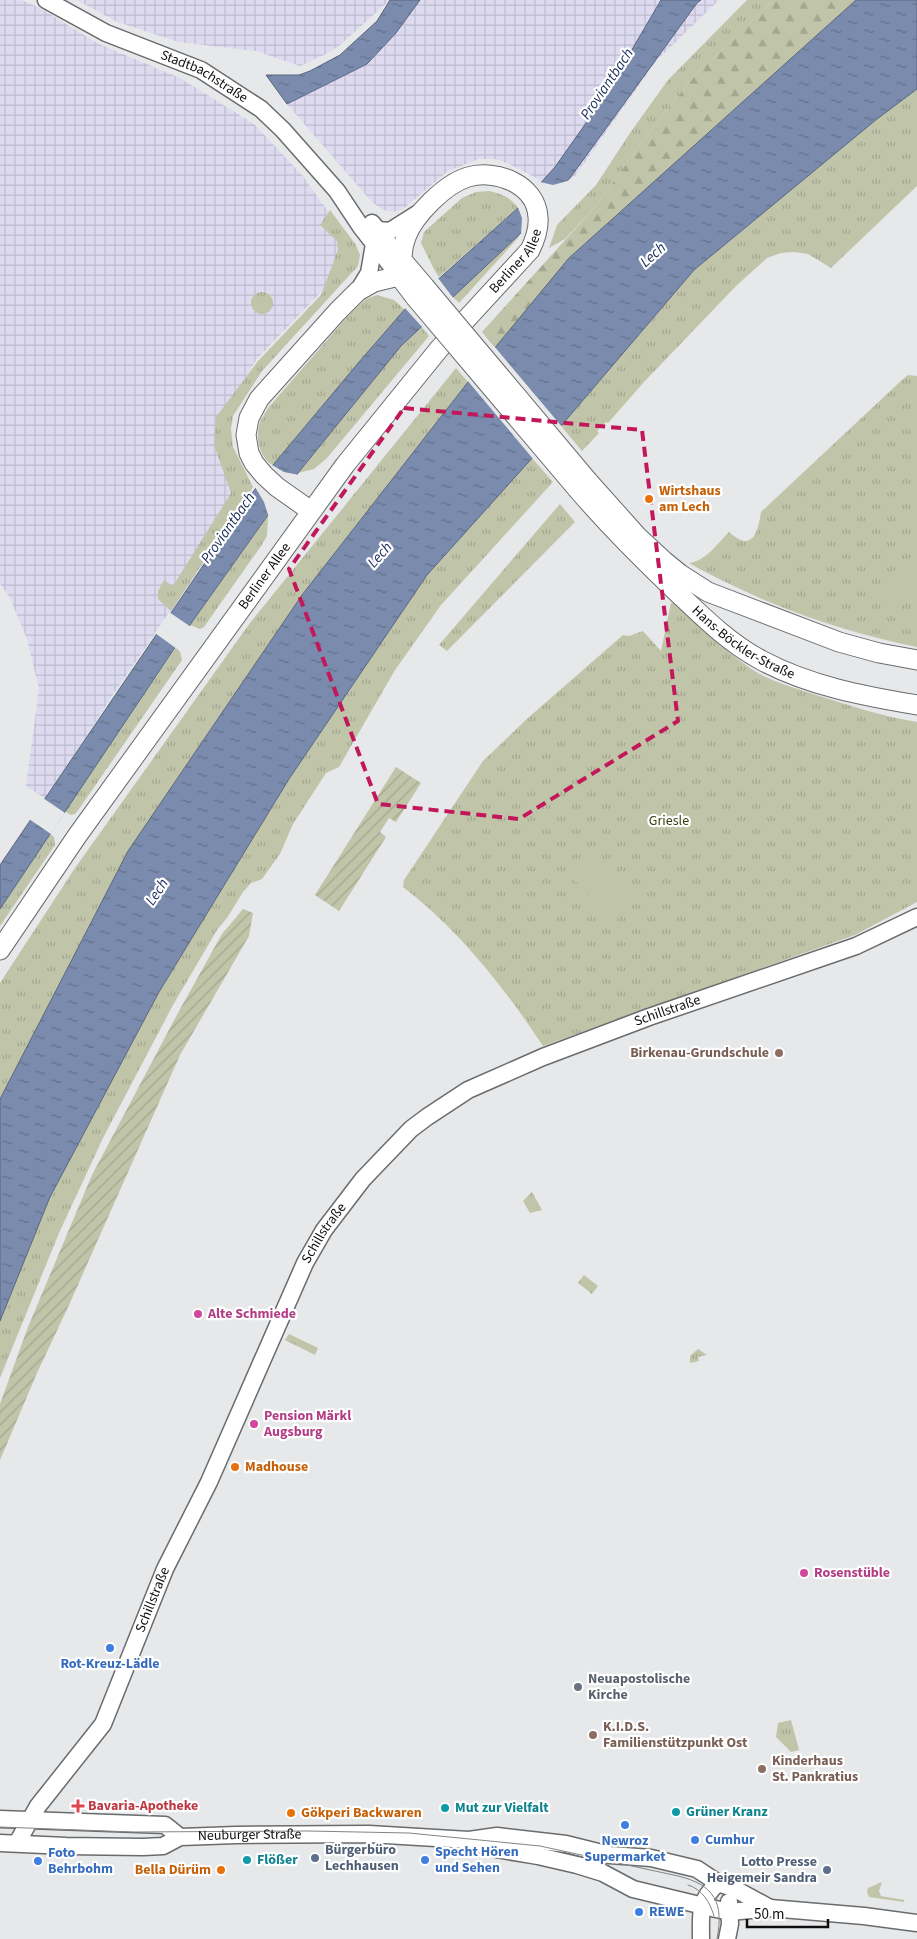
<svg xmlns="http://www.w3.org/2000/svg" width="917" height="1939" font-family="'Source Sans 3',sans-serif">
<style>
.industrial{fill:url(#industrial-grid)}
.grass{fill:url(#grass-tufts)}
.forest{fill:url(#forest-firs)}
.garden{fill:url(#garden-furrows)}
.pitch{fill:#c0c4a8}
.water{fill:url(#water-ripples);stroke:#5a667e}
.pier{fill:#e6e8ea}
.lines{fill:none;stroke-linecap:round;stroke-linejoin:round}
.secondary-casing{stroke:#696b6d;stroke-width:19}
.primary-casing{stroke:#696b6d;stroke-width:21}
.secondary{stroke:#fff;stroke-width:16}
.primary{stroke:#fff;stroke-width:19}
.tram{stroke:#838486;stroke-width:1}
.primary-bridge-casing{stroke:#696b6d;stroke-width:21;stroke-linecap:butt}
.primary-bridge{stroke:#fff;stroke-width:19}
.marked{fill:none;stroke:#c2185b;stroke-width:4;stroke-dasharray:10 6;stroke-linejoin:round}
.food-dot{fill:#e8710a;stroke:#fff;stroke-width:2}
.education-dot{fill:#8d6e63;stroke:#fff;stroke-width:2}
.hotel-dot{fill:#d1479c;stroke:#fff;stroke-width:2}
.shop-dot{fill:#3f7fe0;stroke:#fff;stroke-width:2}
.worship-dot{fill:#6b7280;stroke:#fff;stroke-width:2}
.health-dot{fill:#e0444e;stroke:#fff;stroke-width:2}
.culture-dot{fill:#0f9aa8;stroke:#fff;stroke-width:2}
.service-dot{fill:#5c6f8a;stroke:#fff;stroke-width:2}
.labels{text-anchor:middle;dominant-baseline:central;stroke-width:4.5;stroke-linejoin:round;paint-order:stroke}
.street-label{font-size:14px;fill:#0e0e0f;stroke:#fff}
.food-label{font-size:14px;font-weight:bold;fill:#c56008;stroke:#fff;text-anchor:start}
.park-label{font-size:14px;fill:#3c4111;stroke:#fff}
.education-label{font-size:14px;font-weight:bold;fill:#785e54;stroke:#fff;text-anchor:start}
.hotel-label{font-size:14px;font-weight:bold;fill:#b23c85;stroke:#fff;text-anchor:start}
.shop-label{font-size:14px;font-weight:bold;fill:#366cbe;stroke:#fff;text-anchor:start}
.worship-label{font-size:14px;font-weight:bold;fill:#5b616d;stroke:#fff;text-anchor:start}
.health-label{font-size:14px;font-weight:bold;fill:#be3a42;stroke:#fff;text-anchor:start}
.culture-label{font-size:14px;font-weight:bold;fill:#0d838f;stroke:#fff;text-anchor:start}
.service-label{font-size:14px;font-weight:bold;fill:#4e5e75;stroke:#fff;text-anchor:start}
.water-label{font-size:15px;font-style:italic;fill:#182c59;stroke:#fff}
</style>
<defs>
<pattern id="industrial-grid" width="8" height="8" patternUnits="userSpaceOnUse" patternTransform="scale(1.25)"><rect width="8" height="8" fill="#dedbf1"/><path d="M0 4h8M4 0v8" fill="none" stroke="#bdbbcd"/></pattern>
<pattern id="grass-tufts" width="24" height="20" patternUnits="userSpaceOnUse" patternTransform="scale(1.25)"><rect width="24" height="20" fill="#c0c4a8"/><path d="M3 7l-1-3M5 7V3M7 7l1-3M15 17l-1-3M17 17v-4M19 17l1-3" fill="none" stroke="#a4a78f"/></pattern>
<pattern id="forest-firs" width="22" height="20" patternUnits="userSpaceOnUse" patternTransform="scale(1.25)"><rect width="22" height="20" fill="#c0c4a8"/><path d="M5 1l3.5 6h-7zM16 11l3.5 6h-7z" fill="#a4a78f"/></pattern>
<pattern id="garden-furrows" width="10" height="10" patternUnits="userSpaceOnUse" patternTransform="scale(1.25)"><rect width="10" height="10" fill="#c0c4a8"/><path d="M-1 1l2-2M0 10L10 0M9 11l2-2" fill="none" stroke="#a4a78f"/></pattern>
<pattern id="water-ripples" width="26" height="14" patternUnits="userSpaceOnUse" patternTransform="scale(1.25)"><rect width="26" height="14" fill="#7a8bad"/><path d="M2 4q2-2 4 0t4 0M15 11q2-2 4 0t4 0" fill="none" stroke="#62708b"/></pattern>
</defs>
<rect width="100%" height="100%" fill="#e6e8ea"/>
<!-- industrial -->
<g class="industrial">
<polygon points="0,0 21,0 40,8 97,43 180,78 254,124 302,175 342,231 343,269 256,360 226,412 226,447 253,492 112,696 46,799 26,786 39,689 27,639 9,596 0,584"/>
<polygon points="77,0 390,0 339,46 326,54 300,66 256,51 178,42 115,21"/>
<polygon points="420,0 719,0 657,60 575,176 565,182 544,182 507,163 495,159 479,159 448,171 403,209 393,212 383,210 372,202 287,104 367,64 396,33"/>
</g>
<!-- grass -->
<g class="grass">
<polygon points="747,0 774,0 696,74 651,130 594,208 565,239 549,248 557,225 596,185 630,133 668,80"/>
<polygon points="917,89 917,186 831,268 808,254 794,252 781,253 767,258 736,286 644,382 608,423 606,422 597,431 599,433 582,451 561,426 694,270 877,119"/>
<path d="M 489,191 C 502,194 510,197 518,208 L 439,277 L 435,271 L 421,243 L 424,232 L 462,198 L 476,192 Z"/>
<polygon points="330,210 356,245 360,255 358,266 262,371 233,416 231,429 233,447 253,487 171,611 158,599 158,591 164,580 173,586 231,493 214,445 216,417 258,361 321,295 338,250 337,241 320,225"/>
<polygon points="520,234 518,238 459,303 453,297"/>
<circle cx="262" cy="303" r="11"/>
<path d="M 377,295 L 394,300 L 405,310 L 359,362 L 273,465 C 259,458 255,436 260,422 C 262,418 265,413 268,408 L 348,316 L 366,299 Z"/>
<polygon points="421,326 429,336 327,458 314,469 298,473 401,346"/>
<polygon points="456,368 468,382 302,595 128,851 0,1099 0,983 75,868 250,623"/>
<path d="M 908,375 L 917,376 L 917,647 C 855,634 794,615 736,587 C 720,579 704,572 689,563 C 706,561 717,544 729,532 C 752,553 758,533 761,512 L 902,380 Z"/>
<polygon points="532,458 553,482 441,605 395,670 339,767 326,773 293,824 280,854 262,879 251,883 243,892 227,918 217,930 173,1005 103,1138 59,1233 0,1378 0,1321 50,1197 159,992 289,779 427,575"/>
<polygon points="560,504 575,522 447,651 439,645"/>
<polygon points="268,516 267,536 261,546 204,627 200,629 190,625"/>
<path d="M 671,603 L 673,603 C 699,625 724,651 753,670 C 770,681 793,687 813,694 C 848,705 881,716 917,722 L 917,902 L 855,935 L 543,1046 C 504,987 459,930 403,887 L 404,880 L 483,761 L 528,718 L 623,635 L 629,636 L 643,631 L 661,651 Z"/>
<polygon points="176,647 180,652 182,660 79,809 75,814 71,815 64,811"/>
<polygon points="50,834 54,837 55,845 0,926 0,909"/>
<polygon points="532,1192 542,1210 530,1213 523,1201"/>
<polygon points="584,1275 598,1286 592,1294 578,1283"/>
<polygon points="289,1334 318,1348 315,1355 285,1340"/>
<polygon points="698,1349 707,1355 698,1357 699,1361 690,1363 690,1356"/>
<polygon points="791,1720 799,1750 791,1752 776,1737 778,1723"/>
<polygon points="882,1882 879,1891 881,1896 904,1900 904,1902 869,1897 867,1892 868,1888"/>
</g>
<!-- forest -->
<polygon class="forest" points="774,0 856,0 569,258 495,348 482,332 594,208 651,130 696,74"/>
<!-- garden -->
<g class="garden">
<polygon points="396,767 421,783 396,822 389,818 380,832 386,837 339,911 315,895"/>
<polygon points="243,909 253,913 249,936 180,1055 69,1305 37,1373 0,1460 0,1404 28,1327 92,1175 179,1011 222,934"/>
</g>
<!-- pitch -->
<g class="pitch">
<polygon points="917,553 917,598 884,598 883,592 879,589 884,578"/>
<polygon points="594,852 637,901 613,923 570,875"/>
</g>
<!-- water -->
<g class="water">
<polygon points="390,0 420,0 396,33 367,64 287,104 266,75 299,75 310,71 340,55 377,21"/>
<polygon points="661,0 701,0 697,3 570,178 520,234 401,346 298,473 192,622 0,909 0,865 253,492 273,465 359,362 406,308 518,208 555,167 603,99"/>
<polygon points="856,0 917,0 917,89 877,119 694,270 561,426 427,575 289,779 159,992 50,1197 0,1321 0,1099 128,851 302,595 493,350 569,258"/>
</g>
<!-- pier -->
<g class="pier">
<polygon points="571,180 522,235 521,235 522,218 517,205 521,200 540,182 553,185"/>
<polygon points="438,278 454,299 423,328 404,307"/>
<polygon points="494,346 563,428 534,460 467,380"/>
<polygon points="272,465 284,472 299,475 269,518 264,502 255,487"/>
<polygon points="169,612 191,627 177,649 155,633"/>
<polygon points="43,798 65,813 51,834 29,819"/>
</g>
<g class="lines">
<defs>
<g id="secondary">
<path id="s1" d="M 46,0 L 106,33 L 201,70 L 261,109 L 283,130 L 337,191 L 361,227 L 399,276"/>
<polyline points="372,223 402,260"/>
<polyline points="377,230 390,231 420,212"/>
<polyline points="358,291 369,273 374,244"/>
<polyline points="0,1819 165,1825 180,1837"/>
<polyline points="473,1842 496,1849 538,1856 577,1865 603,1873 633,1889 716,1909 730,1912 770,1908 864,1916 917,1923"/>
<path id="s2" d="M 0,1843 L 66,1846 L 143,1847 L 163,1846 L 180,1837 L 236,1835 L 369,1834 L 469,1840 L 497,1836 L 566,1844 L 610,1855 L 651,1858 L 697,1869 L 718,1883 L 735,1889 L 770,1908"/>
<path id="s3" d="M 17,1843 L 38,1806 L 103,1724 L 165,1569 L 209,1482 L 305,1263 L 324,1230 L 363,1179 L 411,1129 L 427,1117 L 468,1090 L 543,1057 L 649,1017 L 856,946 L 917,917"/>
<path d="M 701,1939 C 701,1914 698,1901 718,1883"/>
<polyline points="727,1939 730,1924 729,1902"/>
</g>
<g id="primary">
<polyline points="588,481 638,537 664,561 680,574 708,592 839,642 879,653 917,660"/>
<path id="s4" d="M 579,491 C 611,528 646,563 682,597 C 706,620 731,644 761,660 C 809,686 864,696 917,705"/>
<polyline points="311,511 277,487 264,475 254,463 249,453 246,435 249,418 259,399 337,312 358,291 374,282 399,276 415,297"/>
<path id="s5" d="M 0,950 L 77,836 L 345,465 L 439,349 L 530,250 C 535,240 539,228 538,217 C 536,184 496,169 468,177 C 445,184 414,215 406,237 C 403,245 402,252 402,260 L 425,287"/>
</g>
</defs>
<!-- secondary casing -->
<use href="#secondary" class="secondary-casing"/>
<!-- primary casing -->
<use href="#primary" class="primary-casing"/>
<!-- secondary -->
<use href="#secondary" class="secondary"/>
<!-- primary -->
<use href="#primary" class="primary"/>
<!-- tram -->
<g class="tram">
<path d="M 0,1827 L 133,1832 L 308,1831 L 409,1833 L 540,1846 L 678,1876 C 715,1885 724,1903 717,1939"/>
<path d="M 688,1885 C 702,1889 710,1902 714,1916"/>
</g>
<defs>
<g id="primary-bridge">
<polyline points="425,287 588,481"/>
<polyline points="415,297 579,491"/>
</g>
</defs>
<!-- primary-bridge casing -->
<use href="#primary-bridge" class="primary-bridge-casing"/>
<!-- primary-bridge -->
<use href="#primary-bridge" class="primary-bridge"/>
</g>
<!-- marked area -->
<path class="marked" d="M 404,408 L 642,430 L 678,721 L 519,819 L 378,804 L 289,569 Z"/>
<!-- markers -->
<g class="food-dot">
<circle cx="649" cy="499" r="5"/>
<circle cx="235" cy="1467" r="5"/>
<circle cx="291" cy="1813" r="5"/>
<circle cx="221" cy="1870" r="5"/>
</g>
<g class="education-dot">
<circle cx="779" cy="1053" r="5"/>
<circle cx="593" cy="1735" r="5"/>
<circle cx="762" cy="1769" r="5"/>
</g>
<g class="hotel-dot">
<circle cx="198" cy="1314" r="5"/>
<circle cx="254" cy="1424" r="5"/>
<circle cx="804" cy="1573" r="5"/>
</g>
<g class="shop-dot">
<circle cx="110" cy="1648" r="5"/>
<circle cx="625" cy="1825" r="5"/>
<circle cx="695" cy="1840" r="5"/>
<circle cx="425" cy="1860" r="5"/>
<circle cx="38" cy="1861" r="5"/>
<circle cx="639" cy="1912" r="5"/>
</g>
<circle class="worship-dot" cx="578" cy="1687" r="5"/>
<path class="health-dot" d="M75.5 1798.5h5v5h5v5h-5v5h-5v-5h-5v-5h5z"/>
<g class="culture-dot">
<circle cx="445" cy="1808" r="5"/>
<circle cx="676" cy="1812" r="5"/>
<circle cx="247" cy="1860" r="5"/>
</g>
<g class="service-dot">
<circle cx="315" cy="1858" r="5"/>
<circle cx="827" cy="1870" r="5"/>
</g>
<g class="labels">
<!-- street labels -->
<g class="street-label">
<text stroke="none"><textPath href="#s1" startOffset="176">Stadtbachstraße</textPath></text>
<text stroke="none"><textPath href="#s5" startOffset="862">Berliner Allee</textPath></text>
<text stroke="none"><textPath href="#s5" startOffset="458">Berliner Allee</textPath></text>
<text stroke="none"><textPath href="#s4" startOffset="225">Hans-Böckler-Straße</textPath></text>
<text stroke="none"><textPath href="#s3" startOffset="1106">Schillstraße</textPath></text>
<text stroke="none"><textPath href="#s3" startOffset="686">Schillstraße</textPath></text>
<text stroke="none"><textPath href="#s3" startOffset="281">Schillstraße</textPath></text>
<text stroke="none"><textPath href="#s2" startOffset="252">Neuburger Straße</textPath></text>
</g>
<!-- food labels -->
<g class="food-label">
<text x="659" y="491">Wirtshaus<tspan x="659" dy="16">am Lech</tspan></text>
<text x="245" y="1467">Madhouse</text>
<text x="301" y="1813">Gökperi Backwaren</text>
<text x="211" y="1870" text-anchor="end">Bella Dürüm</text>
</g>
<!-- park labels -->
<g class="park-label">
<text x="669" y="821">Griesle</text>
</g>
<!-- education labels -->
<g class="education-label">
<text x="769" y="1053" text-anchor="end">Birkenau-Grundschule</text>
<text x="603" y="1727">K.I.D.S.<tspan x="603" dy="16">Familienstützpunkt Ost</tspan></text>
<text x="772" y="1761">Kinderhaus<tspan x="772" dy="16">St. Pankratius</tspan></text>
</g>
<!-- hotel labels -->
<g class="hotel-label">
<text x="208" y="1314">Alte Schmiede</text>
<text x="264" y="1416">Pension Märkl<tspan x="264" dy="16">Augsburg</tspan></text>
<text x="814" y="1573">Rosenstüble</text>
</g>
<!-- shop labels -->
<g class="shop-label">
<text x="110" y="1664" text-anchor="middle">Rot-Kreuz-Lädle</text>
<text x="705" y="1840">Cumhur</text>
<text x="625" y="1841" text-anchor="middle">Newroz<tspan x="625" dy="16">Supermarket</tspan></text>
<text x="435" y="1852">Specht Hören<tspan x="435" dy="16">und Sehen</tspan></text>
<text x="48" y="1853">Foto<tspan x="48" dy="16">Behrbohm</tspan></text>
<text x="649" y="1912">REWE</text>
</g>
<!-- worship labels -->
<g class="worship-label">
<text x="588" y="1679">Neuapostolische<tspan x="588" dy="16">Kirche</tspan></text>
</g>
<!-- health labels -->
<g class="health-label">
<text x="88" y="1806">Bavaria-Apotheke</text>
</g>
<!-- culture labels -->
<g class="culture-label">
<text x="455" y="1808">Mut zur Vielfalt</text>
<text x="686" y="1812">Grüner Kranz</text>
<text x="257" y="1860">Flößer</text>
</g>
<!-- service labels -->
<g class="service-label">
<text x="325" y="1850">Bürgerbüro<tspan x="325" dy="16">Lechhausen</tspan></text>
<text x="817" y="1862" text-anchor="end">Lotto Presse<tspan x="817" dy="16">Heigemeir Sandra</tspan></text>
</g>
<!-- water labels -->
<g class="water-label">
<text transform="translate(607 84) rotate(-56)">Proviantbach</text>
<text transform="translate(653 255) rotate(-42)">Lech</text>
<text transform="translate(228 528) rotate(-55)">Proviantbach</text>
<text transform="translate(380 555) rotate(-49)">Lech</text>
<text transform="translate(157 892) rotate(-57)">Lech</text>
</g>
</g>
<!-- scale -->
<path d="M747 1919v8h81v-8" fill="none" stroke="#0e0e0f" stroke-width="2.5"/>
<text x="754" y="1919" font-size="15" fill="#0e0e0f" stroke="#ffffff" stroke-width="4" paint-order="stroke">50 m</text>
</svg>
